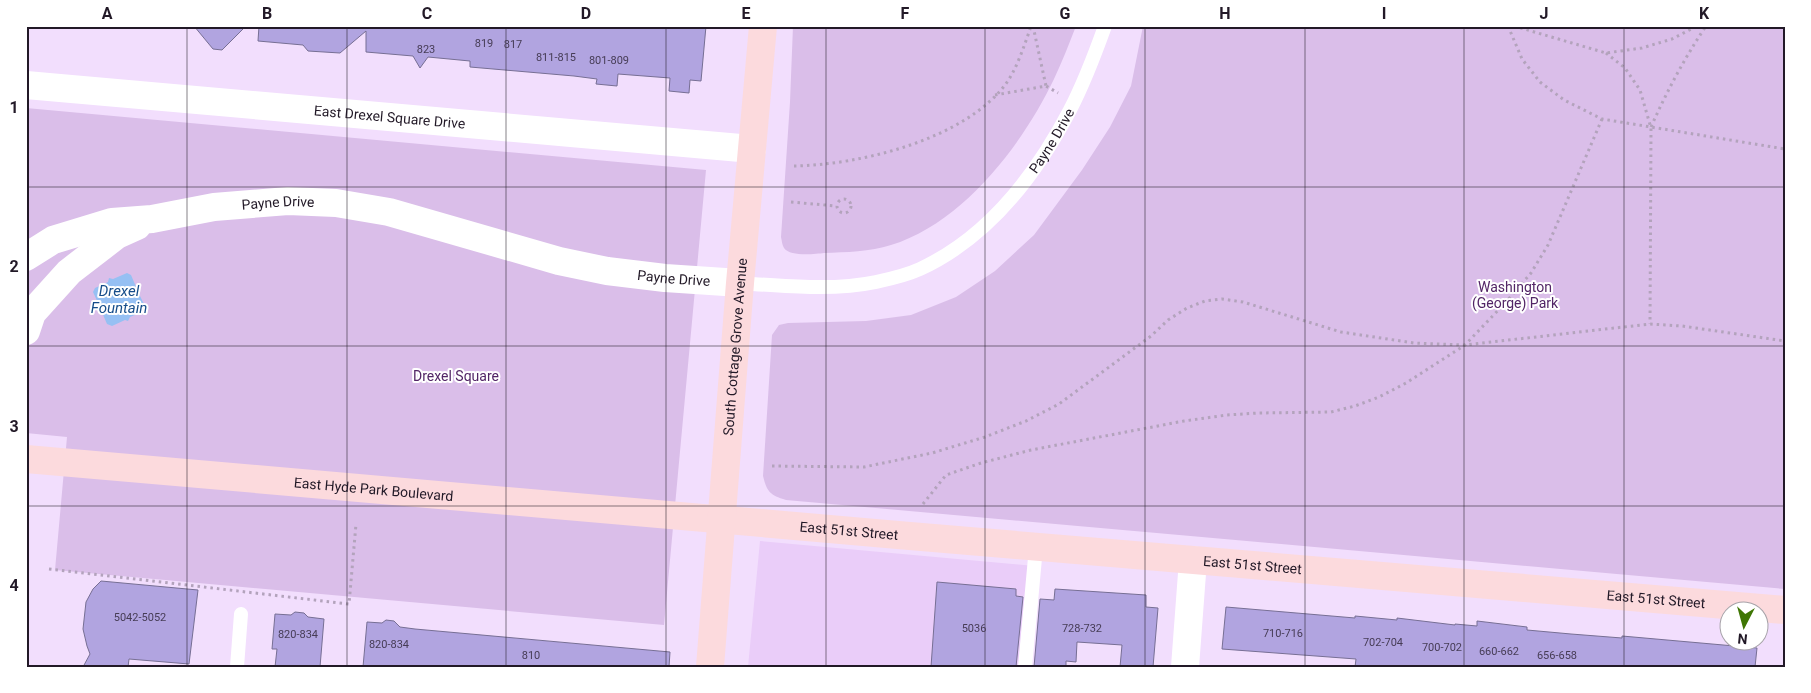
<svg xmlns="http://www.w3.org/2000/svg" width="1811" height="693" font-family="Roboto,sans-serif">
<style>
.built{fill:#eacdf9}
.green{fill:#dabee9}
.water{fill:#96c0f3}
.building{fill:#b1a4e0;stroke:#776f94}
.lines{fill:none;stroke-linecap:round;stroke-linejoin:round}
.path{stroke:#b3a3bc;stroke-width:3;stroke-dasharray:2.5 4;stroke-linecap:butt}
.service{stroke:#fff;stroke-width:14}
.minor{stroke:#fff;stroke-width:28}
.secondary{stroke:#fcdadd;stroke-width:28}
.grid{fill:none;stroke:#221927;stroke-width:1;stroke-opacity:0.55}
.labels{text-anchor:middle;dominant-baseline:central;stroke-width:4;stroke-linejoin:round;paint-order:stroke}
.number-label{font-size:11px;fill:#463c55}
.street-label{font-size:14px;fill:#221927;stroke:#fff}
.park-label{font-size:14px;fill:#522566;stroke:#fff}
.water-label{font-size:15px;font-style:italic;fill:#164d8a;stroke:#fff}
.neatline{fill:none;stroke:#221927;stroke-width:2}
.grid-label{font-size:16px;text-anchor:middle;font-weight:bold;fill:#221927}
</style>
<rect width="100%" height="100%" fill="#f2defd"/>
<!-- built -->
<polygon class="built" points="760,541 1034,566 1025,667 748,667"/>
<!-- green -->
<g class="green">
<path d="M 793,26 L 1076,26 C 1069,44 1062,62 1054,79 C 1023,144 963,223 891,245 C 870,252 846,252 824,253 C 815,254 790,257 784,248 C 782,245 782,241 781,237 L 790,102 Z"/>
<path d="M 1143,26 L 1785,26 L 1785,589 L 786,500 C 770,495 767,492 763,476 L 772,335 L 779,325 L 788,323 L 866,321 L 911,315 L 956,297 L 995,271 L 1034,235 L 1082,170 L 1110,127 L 1131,86 Z"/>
<polygon points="26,108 706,170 664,625 55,570 67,437 26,433"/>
</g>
<!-- water -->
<polygon class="water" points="127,273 131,275 137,289 140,289 139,294 146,308 144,311 130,317 128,321 125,320 112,326 107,324 101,310 97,309 99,305 93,292 95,288 108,282 109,278 113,279"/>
<!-- building -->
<g class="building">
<polygon points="194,26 246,26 222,50 213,49"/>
<polygon points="259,26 706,26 701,81 690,80 689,93 669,91 670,78 618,74 617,86 596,84 597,79 574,76 470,67 470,61 428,57 420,68 413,56 366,52 366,31 340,53 308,51 303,45 258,41"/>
<polygon points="101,581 198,590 189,664 129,659 128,667 83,667 90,654 87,646 83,629 86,602 93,589"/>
<polygon points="937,582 1016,589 1016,596 1023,597 1016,667 931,667"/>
<polygon points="1055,589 1146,595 1146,607 1158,608 1153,667 1120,667 1122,645 1077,642 1076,662 1066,661 1066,667 1034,667 1040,599 1054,600"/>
<polygon points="1226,607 1355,618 1355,616 1397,620 1397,618 1455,625 1455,624 1477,626 1477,621 1527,627 1527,630 1571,634 1622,638 1622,636 1757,648 1755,667 1355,667 1356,659 1222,649"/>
<polygon points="295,612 304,613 308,617 324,619 320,667 275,667 277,649 272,649 275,614 291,615"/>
<polygon points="386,620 394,621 400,627 415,629 670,652 669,667 363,667 367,622 382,623"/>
</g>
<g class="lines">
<!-- path -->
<g class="path">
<polyline points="1033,26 1046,86"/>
<polyline points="1508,26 1522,59 1540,82 1564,100 1602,119 1785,149"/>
<polyline points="1514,26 1606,53 1642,48 1672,39 1697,26"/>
<polyline points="1606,53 1625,68 1640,90 1651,128 1650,324"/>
<polyline points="995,95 1046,86 1058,93"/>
<path d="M 1651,127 C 1667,91 1684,59 1706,26"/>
<path d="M 794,166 C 859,165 963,140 1005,85 C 1016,71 1025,44 1031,26"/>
<circle cx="844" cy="206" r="7"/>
<polyline points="791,202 836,206"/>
<polyline points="772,466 864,467 932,453 985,437 1026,421 1059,404 1151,336 1168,320 1187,308 1205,301 1222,299 1243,302 1341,332 1414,343 1465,345 1650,324 1682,326 1785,341"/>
<polyline points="923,504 946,475 981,463 1031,450 1184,421 1227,415 1259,413 1331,412 1355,406 1379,397 1406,383 1465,345 1506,302 1531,273 1548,245 1602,119"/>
<polyline points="49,569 349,604 356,524"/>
</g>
<!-- service -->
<g class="service">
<path id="s1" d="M 740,283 C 783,286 834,291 876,282 C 890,279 907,275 920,269 C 987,238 1036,175 1070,110 C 1084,83 1095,54 1105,26"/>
<polyline points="237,667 241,614"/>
<polyline points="1025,667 1036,547"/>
</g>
<!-- minor -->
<g class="minor">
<path id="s2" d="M 26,85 L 752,149"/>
<path id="s3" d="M 26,257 L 53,240 L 112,222 L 152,219 L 214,207 L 288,201 L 336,203 L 389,212 L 559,261 L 607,271 L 665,278 L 740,283"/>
<polyline points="26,331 32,313 69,272 117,235 137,226"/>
<polyline points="1185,667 1193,560"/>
</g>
<!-- secondary -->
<g class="secondary">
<path id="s4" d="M 26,459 L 898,535 L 1785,610"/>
<path id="s5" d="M 710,667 L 740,283 L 763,26"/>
</g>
</g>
<!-- grid -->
<path class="grid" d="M 187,26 L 187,667M 347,26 L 347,667M 506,26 L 506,667M 666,26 L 666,667M 826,26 L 826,667M 985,26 L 985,667M 1145,26 L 1145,667M 1305,26 L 1305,667M 1464,26 L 1464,667M 1624,26 L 1624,667M 26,187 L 1785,187M 26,346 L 1785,346M 26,506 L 1785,506"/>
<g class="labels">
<!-- number labels -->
<g class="number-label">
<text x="484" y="43">819</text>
<text x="513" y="44">817</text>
<text x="426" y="49">823</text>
<text x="556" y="57">811-815</text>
<text x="609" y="60">801-809</text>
<text x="140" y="617">5042-5052</text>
<text x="974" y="628">5036</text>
<text x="1082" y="628">728-732</text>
<text x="1283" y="633">710-716</text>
<text x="298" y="634">820-834</text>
<text x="1383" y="642">702-704</text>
<text x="389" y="644">820-834</text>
<text x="1442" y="647">700-702</text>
<text x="1499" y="651">660-662</text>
<text x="531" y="655">810</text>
<text x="1557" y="655">656-658</text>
</g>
<!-- street labels -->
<g class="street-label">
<text stroke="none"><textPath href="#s2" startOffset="365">East Drexel Square Drive</textPath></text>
<text stroke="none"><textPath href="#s1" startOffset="369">Payne Drive</textPath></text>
<text stroke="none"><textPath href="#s3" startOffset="261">Payne Drive</textPath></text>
<text stroke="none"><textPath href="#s3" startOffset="666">Payne Drive</textPath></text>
<text stroke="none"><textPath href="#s5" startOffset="321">South Cottage Grove Avenue</textPath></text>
<text stroke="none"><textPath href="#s4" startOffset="349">East Hyde Park Boulevard</textPath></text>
<text stroke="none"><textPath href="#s4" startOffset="826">East 51st Street</textPath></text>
<text stroke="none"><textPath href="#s4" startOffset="1231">East 51st Street</textPath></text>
<text stroke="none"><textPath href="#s4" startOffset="1636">East 51st Street</textPath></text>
</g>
<!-- park labels -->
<g class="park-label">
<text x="1515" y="287">Washington<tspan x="1515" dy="16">(George) Park</tspan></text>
<text x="456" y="376">Drexel Square</text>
</g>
<!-- water labels -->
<g class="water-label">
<text x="119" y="291">Drexel<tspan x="119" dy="17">Fountain</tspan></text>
</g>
</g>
<!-- border -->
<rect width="1811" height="693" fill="none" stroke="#ffffff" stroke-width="55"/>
<!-- north arrow -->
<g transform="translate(1744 626) rotate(186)"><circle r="24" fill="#ffffff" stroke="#a7a3a9"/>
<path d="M0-4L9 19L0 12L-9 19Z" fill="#3f7604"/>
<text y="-8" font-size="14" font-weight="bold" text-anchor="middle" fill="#221927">N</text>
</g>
<rect x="28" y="28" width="1756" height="638" class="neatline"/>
<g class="grid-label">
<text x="107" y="19">A</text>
<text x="267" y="19">B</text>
<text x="427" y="19">C</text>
<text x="586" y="19">D</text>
<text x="746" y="19">E</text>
<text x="905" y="19">F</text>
<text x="1065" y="19">G</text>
<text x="1225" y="19">H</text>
<text x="1384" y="19">I</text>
<text x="1544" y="19">J</text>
<text x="1704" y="19">K</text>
<text x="14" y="113">1</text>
<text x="14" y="272">2</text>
<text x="14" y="432">3</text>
<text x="14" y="591">4</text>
</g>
</svg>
